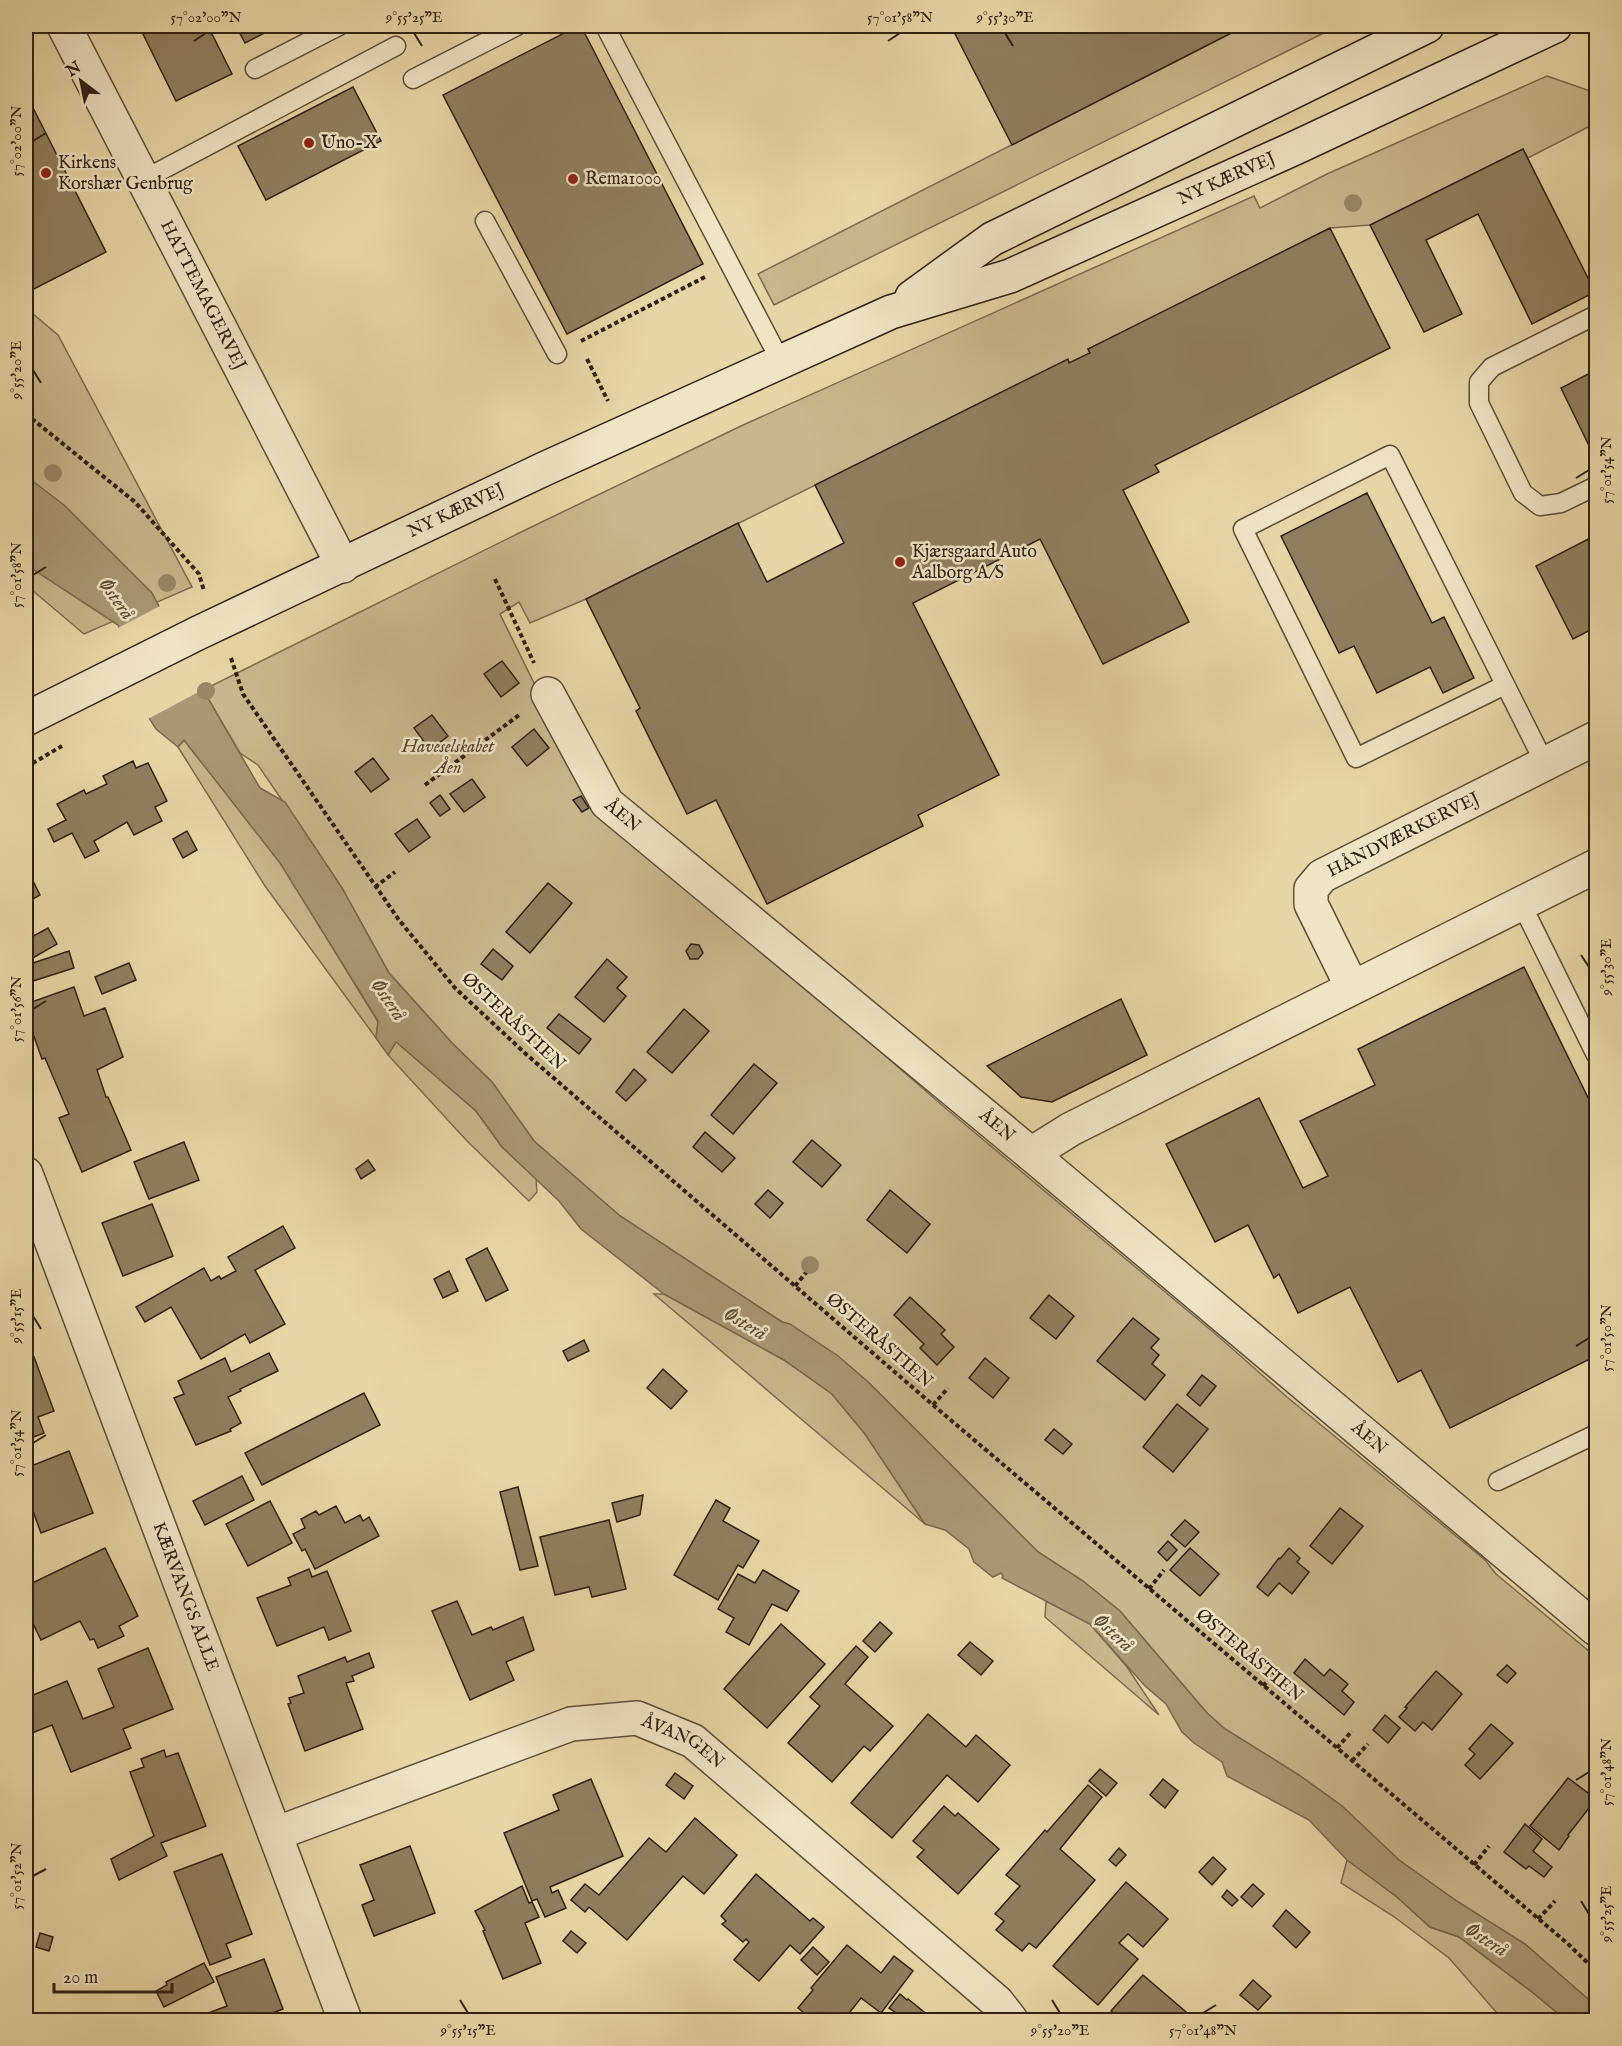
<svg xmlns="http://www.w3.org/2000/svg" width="1622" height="2046" font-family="'IM FELL English',serif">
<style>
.green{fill:#c8b78c;stroke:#7c6c4e;stroke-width:1.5}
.water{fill:#a89873;stroke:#78684c;stroke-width:1.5}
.pier{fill:#e7d6a5}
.building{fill:#8f7f5e;stroke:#2f2111;stroke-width:1.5}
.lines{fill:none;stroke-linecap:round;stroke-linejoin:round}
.lane-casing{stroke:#5d4e36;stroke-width:21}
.street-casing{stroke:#5d4e36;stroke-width:36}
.secondary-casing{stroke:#2f2111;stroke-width:36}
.path{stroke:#2f2111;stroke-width:4;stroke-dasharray:4.5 3;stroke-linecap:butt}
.lane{stroke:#efe4c4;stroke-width:18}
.street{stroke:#efe4c4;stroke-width:33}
.secondary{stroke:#efe4c4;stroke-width:33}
.tree{fill:#978765}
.ticks{fill:none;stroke:#2f2111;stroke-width:2}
.poi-dot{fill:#8f2418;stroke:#efe4c4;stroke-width:2}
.labels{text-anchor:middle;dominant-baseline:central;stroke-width:5;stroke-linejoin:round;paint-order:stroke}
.poi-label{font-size:18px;fill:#2f2111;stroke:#efe4c4;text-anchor:start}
.street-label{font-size:18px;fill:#2f2111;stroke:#efe4c4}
.park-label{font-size:18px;font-style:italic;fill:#554630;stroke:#efe4c4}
.water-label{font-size:20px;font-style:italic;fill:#594b33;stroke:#efe4c4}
.neatline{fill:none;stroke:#2f2111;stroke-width:2}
.ticks-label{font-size:15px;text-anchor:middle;fill:#2f2111}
</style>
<rect width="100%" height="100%" fill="#e7d6a5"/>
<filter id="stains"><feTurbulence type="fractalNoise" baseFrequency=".00333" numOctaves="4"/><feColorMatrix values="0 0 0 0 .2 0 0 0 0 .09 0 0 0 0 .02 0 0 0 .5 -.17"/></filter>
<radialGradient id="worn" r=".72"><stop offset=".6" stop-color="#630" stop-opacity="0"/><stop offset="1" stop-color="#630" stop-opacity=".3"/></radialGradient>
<!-- green -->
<g class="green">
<polygon points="1245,26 1338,26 774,305 758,274"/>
<polygon points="1547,76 1596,93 1596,123 1528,158 1523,149 1370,225 1330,228 1088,349 1090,353 1070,363 1067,360 586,599 530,623 519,602 500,614 568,752 805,986 943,1106 1219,1337 1287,1397 1485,1560 1496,1574 1596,1657 1596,2006 1525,1944 1458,1902 1399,1860 1342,1806 1299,1775 1225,1729 1207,1713 1120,1611 1083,1581 1038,1552 868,1382 838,1356 790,1325 782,1322 620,1216 534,1141 492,1082 453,1044 389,973 342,888 258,765 240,753 203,690 519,533 743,425 1254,196 1260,208 1327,174"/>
<polygon points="26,308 58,335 192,587 84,634 26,585"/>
<polygon points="184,740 281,863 378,1022 376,1038 265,886 178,747"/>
<polygon points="396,1041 476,1111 502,1147 536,1178 537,1192 529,1201 467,1141 388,1055"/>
<polygon points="654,1294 664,1294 784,1360 832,1394 865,1434 925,1524"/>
<polygon points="1046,1601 1090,1624 1127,1667 1159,1715 1045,1617"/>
<polygon points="1347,1860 1397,1897 1430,1927 1459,1937 1532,1992 1566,2020 1503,2020 1449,1958 1393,1916 1341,1883"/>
</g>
<!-- water -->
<polygon class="water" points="26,476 64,505 152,593 203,690 260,788 285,802 342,888 389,973 453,1044 492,1082 534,1141 620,1216 782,1322 790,1324 838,1356 868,1382 1038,1552 1083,1581 1120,1611 1207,1713 1225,1729 1299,1775 1342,1806 1399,1860 1458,1902 1525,1944 1596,2006 1596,2020 1566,2020 1532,1992 1459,1937 1430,1927 1397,1897 1347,1860 1309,1820 1227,1776 1222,1762 1194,1743 1182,1732 1166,1704 1145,1686 1090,1624 1002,1578 1003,1576 1001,1573 993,1577 974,1562 969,1549 945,1530 925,1524 865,1434 832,1394 784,1360 664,1294 581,1229 559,1201 502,1147 476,1111 396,1042 388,1055 376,1038 378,1021 280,863 184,740 178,747 156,729 149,718 148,688 118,625 34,570 26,559"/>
<!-- pier -->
<polygon class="pier" points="162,605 206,688 146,720 145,689 116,629"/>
<!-- building -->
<g class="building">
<polygon points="139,26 208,26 232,74 176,101"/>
<polygon points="236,26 278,26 245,43"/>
<polygon points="578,26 581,26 703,264 567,334 443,95"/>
<polygon points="951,26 1245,26 1012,145"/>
<polygon points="353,87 381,141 266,200 238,146"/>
<polygon points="26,94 106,252 26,293"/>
<polygon points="1523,149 1595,292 1532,324 1478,214 1426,240 1462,314 1424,332 1370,225"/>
<polygon points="1330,228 1390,348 1155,465 1159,472 1123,490 1189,622 1103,664 1040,539 913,603 999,775 918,815 923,826 767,904 716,800 687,814 636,711 640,708 586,599 738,523 767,582 844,543 815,485 1068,359 1069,363 1090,353 1088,349"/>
<polygon points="1596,370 1596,457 1595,458 1561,388"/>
<polygon points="1367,493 1432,623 1444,617 1474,678 1443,693 1430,667 1377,693 1354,646 1339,653 1281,536"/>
<polygon points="1596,535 1596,627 1573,639 1536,566"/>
<polygon points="502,661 519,683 501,697 484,674"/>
<polygon points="432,715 448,736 430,750 414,728"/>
<polygon points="534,729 549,748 527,766 512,747"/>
<polygon points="373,758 389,779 371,792 355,772"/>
<polygon points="133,761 136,768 148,763 167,801 155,807 162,821 134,835 127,822 94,841 99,851 85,858 72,833 54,842 48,829 66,820 57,804 84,790 86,794 107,784 103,776"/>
<polygon points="472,779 485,797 464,812 450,794"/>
<polygon points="440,795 450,809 440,816 430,803"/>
<polygon points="581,796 589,808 582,812 573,800"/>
<polygon points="417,819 430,837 409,852 395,834"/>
<polygon points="187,831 197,850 183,858 173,839"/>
<polygon points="26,867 40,895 26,903"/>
<polygon points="548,883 572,903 530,953 506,932"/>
<polygon points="48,928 57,944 26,962 26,940"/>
<polygon points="691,944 699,945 703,953 698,959 690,959 686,951"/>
<polygon points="493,949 513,966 502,980 481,964"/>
<polygon points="69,951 74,968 33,981 27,965"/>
<polygon points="607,959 627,977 617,988 626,996 604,1022 575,997"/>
<polygon points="129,963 136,980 102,994 95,977"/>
<polygon points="1524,967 1596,1114 1596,1356 1450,1428 1421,1370 1398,1382 1350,1287 1298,1313 1279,1274 1274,1278 1248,1225 1215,1242 1166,1144 1259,1098 1303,1188 1328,1176 1300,1121 1375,1085 1358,1049"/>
<polygon points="74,987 84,1016 105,1008 123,1057 97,1070 106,1097 108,1097 131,1150 82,1172 59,1118 69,1114 45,1058 42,1059 32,1031 26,1027 26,1004"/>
<polygon points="1121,999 1147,1055 1052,1102 1021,1097 987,1066"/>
<polygon points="684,1009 709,1031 672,1073 647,1052"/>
<polygon points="559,1014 591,1039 579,1054 547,1028"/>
<polygon points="754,1064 777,1083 733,1134 711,1115"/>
<polygon points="634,1069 646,1080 626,1101 616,1092"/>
<polygon points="705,1132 735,1158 722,1172 693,1147"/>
<polygon points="812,1140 841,1165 822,1187 793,1162"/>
<polygon points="184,1142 199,1180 149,1199 134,1162"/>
<polygon points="368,1160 375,1170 361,1179 356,1169"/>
<polygon points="768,1190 783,1203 770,1218 755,1204"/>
<polygon points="890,1190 930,1224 907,1253 867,1220"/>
<polygon points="152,1204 173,1256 123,1276 102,1223"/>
<polygon points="283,1226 295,1248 255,1270 285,1324 250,1343 245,1334 201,1359 171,1307 145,1322 136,1307 204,1268 211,1281 219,1276 221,1279 236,1271 228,1257"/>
<polygon points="487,1248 508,1290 486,1301 466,1259"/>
<polygon points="449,1271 458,1291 443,1298 434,1279"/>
<polygon points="1049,1295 1074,1316 1056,1339 1030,1318"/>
<polygon points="910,1297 945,1330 941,1334 954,1347 937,1365 920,1348 924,1344 894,1315"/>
<polygon points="1133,1318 1159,1339 1151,1348 1159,1355 1152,1364 1165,1375 1145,1400 1097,1361"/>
<polygon points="584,1340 589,1351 568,1361 563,1351"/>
<polygon points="269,1353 278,1371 240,1389 241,1391 228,1397 241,1423 230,1429 231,1431 196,1445 174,1398 184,1394 178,1381 225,1358 231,1372"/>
<polygon points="34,1357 54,1411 38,1417 44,1433 26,1440 26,1360"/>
<polygon points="985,1358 1009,1378 993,1398 969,1378"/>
<polygon points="663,1369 687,1391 671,1409 647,1388"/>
<polygon points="1202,1375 1216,1386 1200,1406 1187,1395"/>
<polygon points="364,1393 380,1425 262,1485 245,1453"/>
<polygon points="1177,1404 1208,1429 1173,1472 1143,1447"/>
<polygon points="1054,1429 1072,1444 1063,1454 1045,1440"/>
<polygon points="69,1451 93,1513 41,1533 26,1492 26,1468"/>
<polygon points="242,1476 254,1500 205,1525 193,1501"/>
<polygon points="518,1487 538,1566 520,1570 500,1492"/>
<polygon points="643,1495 640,1515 617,1522 612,1503"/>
<polygon points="716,1500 730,1508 723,1521 759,1541 743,1568 738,1565 718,1600 674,1575"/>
<polygon points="270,1501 292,1543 248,1566 226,1524"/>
<polygon points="336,1506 345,1523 360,1515 363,1521 369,1517 379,1536 315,1569 305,1549 302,1551 293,1534 305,1528 301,1519 316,1511 319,1515"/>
<polygon points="1340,1508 1363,1526 1332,1564 1310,1546"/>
<polygon points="609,1520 626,1589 592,1597 589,1587 555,1595 540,1537"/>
<polygon points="1185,1520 1199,1532 1185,1547 1171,1535"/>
<polygon points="1168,1541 1177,1550 1167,1561 1158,1552"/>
<polygon points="105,1548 138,1616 119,1626 124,1636 98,1648 94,1639 90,1640 80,1621 41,1640 26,1609 26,1586"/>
<polygon points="1190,1548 1219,1574 1200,1596 1170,1570"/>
<polygon points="1289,1548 1300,1558 1297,1562 1309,1572 1292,1594 1279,1583 1268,1596 1257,1587 1279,1558 1280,1559"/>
<polygon points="309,1569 312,1577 327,1571 351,1631 329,1640 324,1627 277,1646 257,1598 291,1585 288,1578"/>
<polygon points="763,1570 799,1591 787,1611 772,1604 749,1645 726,1632 734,1618 718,1609 738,1574 755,1583"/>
<polygon points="457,1601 472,1635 491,1627 493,1630 523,1617 534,1650 506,1662 514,1680 470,1700 432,1611"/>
<polygon points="880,1622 892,1633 875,1652 863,1641"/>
<polygon points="781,1624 825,1664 767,1728 724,1689"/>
<polygon points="970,1642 993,1661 981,1675 958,1655"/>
<polygon points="856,1646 868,1657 845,1684 893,1726 870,1751 864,1746 832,1782 788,1743 820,1706 810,1697"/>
<polygon points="148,1648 173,1709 123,1729 131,1748 71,1772 52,1725 32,1733 26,1716 26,1698 67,1681 83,1719 114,1707 98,1669"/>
<polygon points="369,1653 374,1667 352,1676 354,1681 346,1683 363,1729 305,1751 288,1704 291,1703 289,1698 304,1693 298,1676 345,1657 347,1662"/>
<polygon points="1305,1659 1324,1676 1330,1669 1348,1684 1342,1691 1354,1702 1344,1715 1294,1673"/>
<polygon points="1507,1665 1516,1673 1507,1683 1497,1675"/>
<polygon points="1436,1671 1462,1694 1432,1730 1423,1722 1415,1731 1399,1717 1407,1708 1405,1707"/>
<polygon points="928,1714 966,1747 976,1735 1010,1765 978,1802 947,1775 892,1838 851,1803"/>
<polygon points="1385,1715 1400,1728 1388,1743 1373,1730"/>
<polygon points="1491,1724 1513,1743 1480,1779 1465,1765 1475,1754 1469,1749"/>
<polygon points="164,1750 166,1757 178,1753 206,1826 161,1843 167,1856 119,1880 111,1859 154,1836 130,1772 144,1767 141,1759"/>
<polygon points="1100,1769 1117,1783 1106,1796 1089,1781"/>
<polygon points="675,1773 693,1786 684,1799 666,1785"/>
<polygon points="1568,1778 1596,1799 1568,1835 1569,1836 1559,1850 1530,1826"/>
<polygon points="591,1779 623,1856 550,1887 552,1893 558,1890 566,1908 545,1917 537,1899 532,1901 504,1833 559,1810 553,1795"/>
<polygon points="1163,1779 1178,1791 1165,1808 1150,1795"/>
<polygon points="1088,1785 1102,1797 1060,1849 1095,1880 1036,1948 1029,1943 1022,1951 996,1930 1004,1921 995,1914 1020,1886 1006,1875 1045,1830 1047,1832"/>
<polygon points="944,1806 955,1816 958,1813 999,1849 958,1894 917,1857 924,1850 913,1841"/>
<polygon points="695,1818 737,1855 704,1894 683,1876 627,1940 589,1907 585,1912 571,1900 585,1884 599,1895 649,1838 666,1852"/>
<polygon points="1525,1824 1542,1839 1533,1851 1552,1867 1544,1877 1529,1866 1526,1869 1504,1852"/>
<polygon points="410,1846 435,1913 374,1936 362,1905 374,1900 360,1865"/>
<polygon points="1119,1848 1126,1855 1116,1866 1109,1860"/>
<polygon points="222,1854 252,1934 226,1944 231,1957 210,1965 174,1872"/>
<polygon points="1213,1857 1226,1869 1212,1885 1199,1872"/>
<polygon points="756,1874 810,1921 813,1918 824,1927 800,1954 790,1945 759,1981 734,1960 749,1942 746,1939 743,1942 722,1924 726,1921 721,1916"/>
<polygon points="1126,1882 1168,1919 1143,1947 1128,1934 1119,1943 1138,1959 1098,2005 1053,1966"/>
<polygon points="1253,1884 1264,1894 1252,1907 1241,1897"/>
<polygon points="522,1886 529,1903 532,1902 539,1917 525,1923 541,1963 503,1979 483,1931 485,1930 475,1911"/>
<polygon points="1227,1890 1238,1900 1232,1906 1222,1897"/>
<polygon points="1286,1910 1310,1932 1296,1948 1273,1926"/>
<polygon points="571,1931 586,1943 577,1953 563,1941"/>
<polygon points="40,1933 53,1937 49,1951 36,1947"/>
<polygon points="847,1945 881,1973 894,1956 913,1971 881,2013 861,1998 846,2017 850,2020 813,2020 798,2008 813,1990 811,1988"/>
<polygon points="813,1947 829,1962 817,1975 801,1960"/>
<polygon points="264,1959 283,2009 254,2020 196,2020 195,2018 227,2006 216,1977"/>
<polygon points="204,1963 214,1982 164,2007 156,1991 167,1985 166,1982"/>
<polygon points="1143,1975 1193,2018 1190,2020 1118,2020 1120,2019 1111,2011"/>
<polygon points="1253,1980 1271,1996 1258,2010 1240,1995"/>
<polygon points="900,1994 907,2000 908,1999 934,2020 890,2020 896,2013 889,2008"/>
</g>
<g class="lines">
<defs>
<g id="lane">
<polyline points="605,26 781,362"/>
<polyline points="255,69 339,26"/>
<polyline points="413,79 517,26"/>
<polyline points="143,180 396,46"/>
<polyline points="485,221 557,354"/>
<polyline points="1596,315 1492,367 1479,382 1479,403 1523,493 1540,506 1561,503 1596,486"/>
<polyline points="1505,685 1356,758 1243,529 1390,455 1545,764"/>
<polyline points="1521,903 1596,1055"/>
<polyline points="1498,1481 1596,1434"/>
</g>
<g id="street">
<path id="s1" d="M 64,26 L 343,566"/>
<path id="s2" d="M 548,694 L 607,803 L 1031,1154 L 1596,1629"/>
<path id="s3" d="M 1352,987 L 1311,904 L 1311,889 L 1322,876 L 1596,738"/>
<polyline points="1031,1154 1071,1129 1596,866"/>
<path id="s4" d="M 26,1174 L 345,2020"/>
<path id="s5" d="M 275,1834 L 571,1724 L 637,1718 L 693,1741 L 997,2002 L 1011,2020"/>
</g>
<g id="secondary">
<polyline points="912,297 992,239 1427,26"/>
<path id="s6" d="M 26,719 L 198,633 L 544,469 L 891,312 L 1010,276 L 1295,148 L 1555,26"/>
</g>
</defs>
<!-- lane casing -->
<use href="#lane" class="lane-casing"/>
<!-- street casing -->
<use href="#street" class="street-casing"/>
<!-- secondary casing -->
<use href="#secondary" class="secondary-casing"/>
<!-- path -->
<g class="path">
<polyline points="581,341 705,277"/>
<polyline points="587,359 608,401"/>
<polyline points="26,414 135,502 199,574 204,591"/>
<polyline points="495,579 534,663"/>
<polyline points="231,658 243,694 399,920 455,988 527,1055 933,1405 1567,1943 1596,1971"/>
<polyline points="26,767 62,746"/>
<polyline points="425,785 519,715"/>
<polyline points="375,887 395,872"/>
<polyline points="795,1286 809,1269"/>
<polyline points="933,1405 948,1388"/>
<polyline points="1149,1589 1164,1570"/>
<polyline points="1263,1686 1279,1668"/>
<polyline points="1337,1748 1352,1731"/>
<polyline points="1352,1761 1368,1744"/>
<polyline points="1474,1865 1489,1846"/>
<polyline points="1538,1919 1555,1901"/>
</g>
<!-- lane -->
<use href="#lane" class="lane"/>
<!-- street -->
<use href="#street" class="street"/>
<!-- secondary -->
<use href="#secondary" class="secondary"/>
</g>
<!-- trees -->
<g class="tree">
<circle cx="1353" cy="203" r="9"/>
<circle cx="53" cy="473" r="9"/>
<circle cx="167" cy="583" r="9"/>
<circle cx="206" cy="691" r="9"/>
<circle cx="810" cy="1265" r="9"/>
</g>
<!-- ticks -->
<path class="ticks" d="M 414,33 L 422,46M 1005,33 L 1013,46M 194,41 L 206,33M 888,41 L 900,33M 33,141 L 46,133M 33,370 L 41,383M 1576,478 L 1589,470M 33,575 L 46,567M 1581,955 L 1589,967M 33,1009 L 46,1001M 33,1316 L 41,1329M 1576,1346 L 1589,1338M 33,1443 L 46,1435M 1576,1780 L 1589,1772M 33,1876 L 46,1869M 1581,1901 L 1589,1914M 460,2000 L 468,2013M 1052,2000 L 1060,2013M 1203,2013 L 1216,2005"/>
<!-- markers -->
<g class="poi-dot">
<circle cx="309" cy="143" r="6"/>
<circle cx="46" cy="173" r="6"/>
<circle cx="573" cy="179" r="6"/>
<circle cx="900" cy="562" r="6"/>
</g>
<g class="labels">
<!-- poi labels -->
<g class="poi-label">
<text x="321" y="143">Uno-X</text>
<text x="58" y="163">Kirkens<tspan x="58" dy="21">Korshær Genbrug</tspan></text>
<text x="585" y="179">Rema1000</text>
<text x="912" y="552">Kjærsgaard Auto<tspan x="912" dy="21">Aalborg A/S</tspan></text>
</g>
<!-- street labels -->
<g class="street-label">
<text stroke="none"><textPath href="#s6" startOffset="1318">NY KÆRVEJ</textPath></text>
<text stroke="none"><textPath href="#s1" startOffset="303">HATTEMAGERVEJ</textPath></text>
<text stroke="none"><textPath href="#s6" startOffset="478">NY KÆRVEJ</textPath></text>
<text stroke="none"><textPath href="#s2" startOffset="144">ÅEN</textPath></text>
<text stroke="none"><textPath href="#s3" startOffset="216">HÅNDVÆRKERVEJ</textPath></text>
<text transform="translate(513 1022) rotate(43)">ØSTERÅSTIEN</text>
<text stroke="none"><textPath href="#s2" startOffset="630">ÅEN</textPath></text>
<text transform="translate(879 1341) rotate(41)">ØSTERÅSTIEN</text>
<text stroke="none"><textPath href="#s2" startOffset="1116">ÅEN</textPath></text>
<text stroke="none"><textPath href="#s4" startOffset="452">KÆRVANGS ALLE</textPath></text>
<text transform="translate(1249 1656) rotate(40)">ØSTERÅSTIEN</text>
<text stroke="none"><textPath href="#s5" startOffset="434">ÅVANGEN</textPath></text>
</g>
<!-- park labels -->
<g class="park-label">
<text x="448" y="747">Haveselskabet<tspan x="448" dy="21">Åen</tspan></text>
</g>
<!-- water labels -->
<g class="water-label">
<text transform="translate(116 599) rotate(55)">Østerå</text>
<text transform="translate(388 1000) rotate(56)">Østerå</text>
<text transform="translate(745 1324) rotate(31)">Østerå</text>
<text transform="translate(1113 1633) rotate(43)">Østerå</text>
<text transform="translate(1486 1940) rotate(33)">Østerå</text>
</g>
</g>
<!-- margin -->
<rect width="1622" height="2046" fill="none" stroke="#e7d6a5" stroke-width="66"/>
<!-- north arrow -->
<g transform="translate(81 81) rotate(328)" stroke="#efe4c4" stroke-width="4.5" paint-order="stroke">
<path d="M0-4.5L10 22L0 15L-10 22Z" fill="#2f2111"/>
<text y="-9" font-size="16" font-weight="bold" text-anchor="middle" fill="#2f2111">N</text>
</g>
<!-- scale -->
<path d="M54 1983v9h118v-9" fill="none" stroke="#2f2111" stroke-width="3"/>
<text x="63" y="1983" font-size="18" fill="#2f2111" stroke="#efe4c4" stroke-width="4.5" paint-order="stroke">20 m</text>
<rect x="33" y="33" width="1556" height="1980" class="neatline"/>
<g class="ticks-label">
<text x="206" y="22">57°02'00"N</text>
<text x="414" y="22">9°55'25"E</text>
<text x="900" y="22">57°01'58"N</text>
<text x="1005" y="22">9°55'30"E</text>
<text transform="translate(16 141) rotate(-90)" y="5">57°02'00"N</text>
<text transform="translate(16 370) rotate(-90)" y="5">9°55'20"E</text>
<text transform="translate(1606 470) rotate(-90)" y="5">57°01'54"N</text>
<text transform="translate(16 575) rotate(-90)" y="5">57°01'58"N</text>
<text transform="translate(1606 967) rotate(-90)" y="5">9°55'30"E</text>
<text transform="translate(16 1009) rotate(-90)" y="5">57°01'56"N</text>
<text transform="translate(16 1316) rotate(-90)" y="5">9°55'15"E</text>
<text transform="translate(1606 1338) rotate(-90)" y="5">57°01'50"N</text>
<text transform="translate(16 1443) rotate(-90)" y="5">57°01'54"N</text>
<text transform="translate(1606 1772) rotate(-90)" y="5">57°01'48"N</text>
<text transform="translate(16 1876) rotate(-90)" y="5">57°01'52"N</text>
<text transform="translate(1606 1914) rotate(-90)" y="5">9°55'25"E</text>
<text x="468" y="2035">9°55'15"E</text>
<text x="1060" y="2035">9°55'20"E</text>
<text x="1203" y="2035">57°01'48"N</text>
</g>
<rect width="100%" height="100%" filter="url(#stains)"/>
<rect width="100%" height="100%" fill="url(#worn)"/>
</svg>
